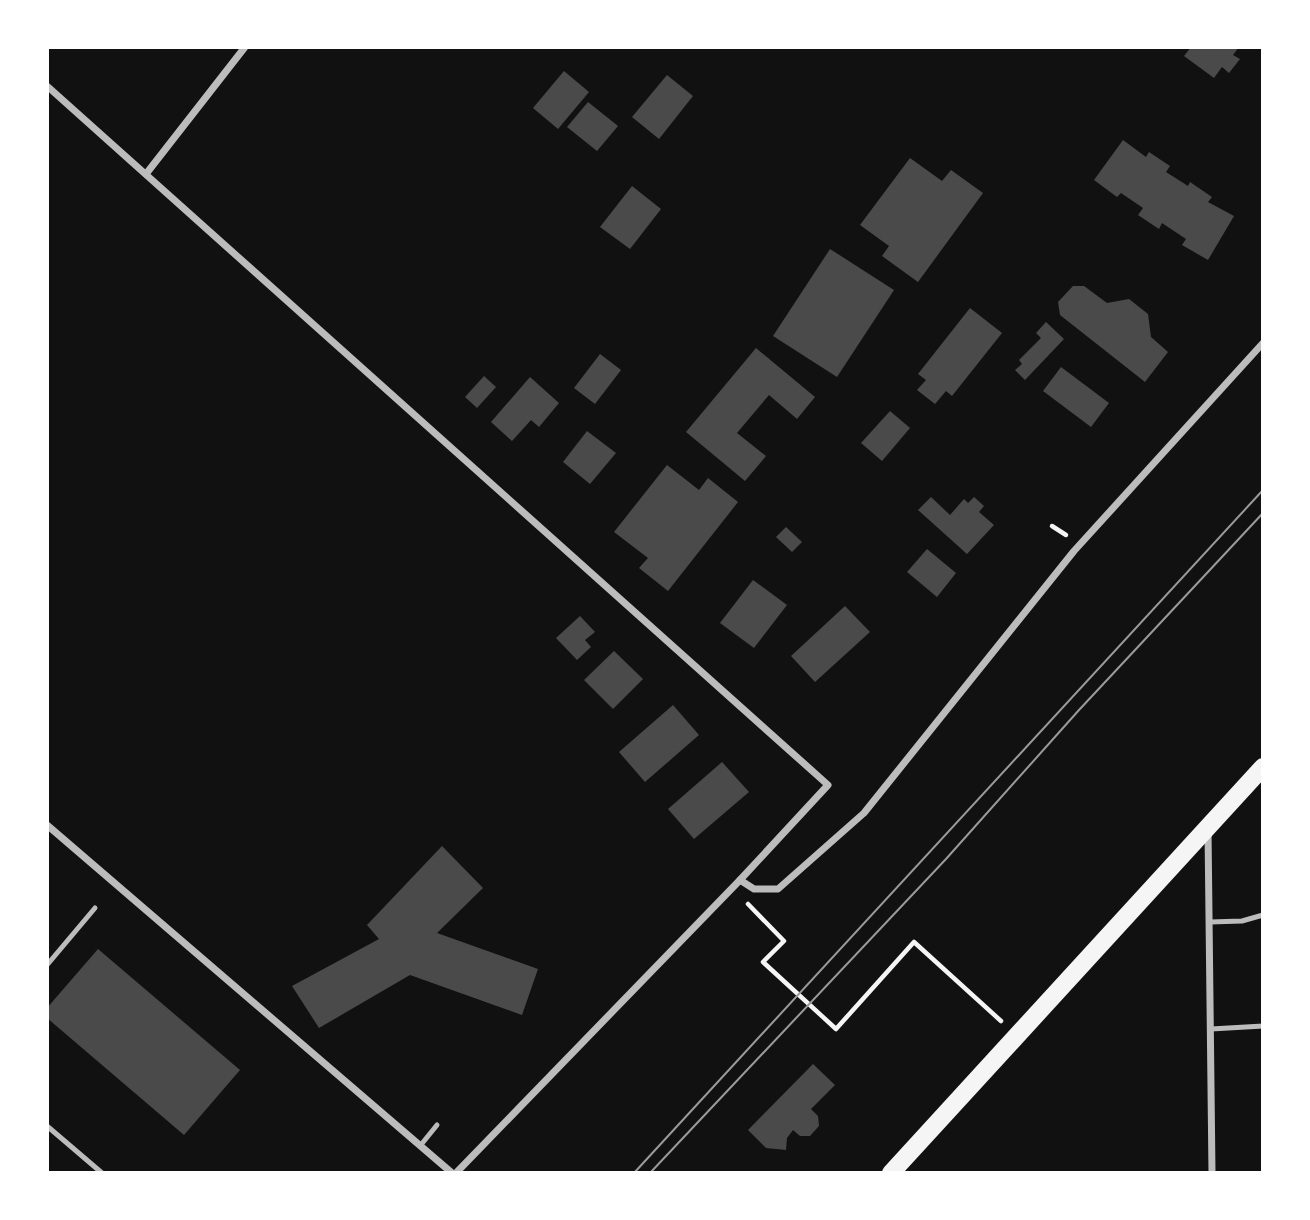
<svg xmlns="http://www.w3.org/2000/svg" width="1310" height="1220" font-family="'PT Sans Narrow',sans-serif">
<style>
.building{fill:#4a4a4a}
.lines{fill:none;stroke-linecap:round;stroke-linejoin:round}
.path{stroke:#f5f5f5;stroke-width:4.5}
.service{stroke:#bcbcbc;stroke-width:5}
.minor{stroke:#bcbcbc;stroke-width:7}
.primary{stroke:#f5f5f5;stroke-width:18}
.tram{stroke:#9a9a9a;stroke-width:2}
</style>
<rect width="100%" height="100%" fill="#111"/>
<!-- building -->
<g class="building">
<polygon points="1191,47 1239,47 1233,55 1240,59 1229,73 1222,67 1214,78 1184,56"/>
<polygon points="564,71 589,92 558,129 533,108"/>
<polygon points="667,75 693,96 659,139 632,117"/>
<polygon points="588,102 618,126 597,151 567,127"/>
<polygon points="1123,140 1146,157 1149,152 1170,166 1166,172 1188,186 1190,182 1212,197 1208,202 1234,216 1208,260 1182,245 1186,239 1162,223 1159,229 1138,215 1143,208 1121,193 1117,197 1094,180"/>
<polygon points="910,158 942,181 951,170 983,193 918,282 882,256 889,246 860,225"/>
<polygon points="632,186 661,209 630,249 600,227"/>
<polygon points="830,249 894,290 837,377 773,336"/>
<polygon points="1073,286 1084,286 1107,303 1129,299 1148,314 1151,337 1168,352 1145,382 1060,315 1058,302"/>
<polygon points="970,308 1002,333 952,396 946,391 935,404 917,390 926,380 918,374"/>
<polygon points="1046,322 1064,339 1025,380 1015,370 1022,364 1019,360 1041,338 1036,333"/>
<polygon points="756,348 815,397 797,419 769,395 737,433 766,456 745,481 686,432"/>
<polygon points="600,354 621,370 595,404 574,388"/>
<polygon points="1061,367 1109,403 1091,427 1043,391"/>
<polygon points="484,376 496,387 477,408 465,397"/>
<polygon points="530,377 559,403 539,427 531,420 512,441 491,422"/>
<polygon points="890,411 910,428 882,461 861,443"/>
<polygon points="587,431 616,453 590,484 563,462"/>
<polygon points="667,465 699,490 708,478 738,502 668,591 639,568 648,558 614,532"/>
<polygon points="931,497 950,515 964,499 968,503 974,497 984,506 979,512 994,525 967,554 918,510"/>
<polygon points="786,527 802,542 792,552 776,537"/>
<polygon points="927,549 956,573 937,597 907,572"/>
<polygon points="753,580 787,605 754,648 720,623"/>
<polygon points="845,606 870,632 815,682 791,656"/>
<polygon points="580,616 595,632 585,640 591,647 577,660 556,638"/>
<polygon points="614,651 643,679 613,709 584,680"/>
<polygon points="673,705 699,735 645,782 619,752"/>
<polygon points="722,762 749,792 694,839 668,809"/>
<polygon points="442,846 483,888 437,933 538,969 522,1015 410,975 319,1028 292,986 379,939 367,925"/>
<polygon points="98,949 240,1070 184,1135 47,1018 47,1008"/>
<polygon points="813,1064 835,1085 811,1109 818,1116 819,1126 810,1136 800,1136 793,1130 787,1138 786,1150 766,1148 748,1130"/>
</g>
<g class="lines">
<!-- path -->
<g class="path">
<polyline points="1052,526 1066,535"/>
<polyline points="748,904 784,941 763,962 836,1029 914,942 1001,1021"/>
</g>
<!-- service -->
<g class="service">
<polyline points="1210,922 1242,921 1263,915"/>
<polyline points="47,965 95,908"/>
<polyline points="1211,1029 1263,1026"/>
<polyline points="47,1126 102,1173"/>
<polyline points="420,1146 437,1125"/>
</g>
<!-- minor -->
<g class="minor">
<polyline points="47,86 828,785 740,880 456,1173"/>
<polyline points="146,174 245,47"/>
<polyline points="47,825 452,1173"/>
<polyline points="1208,830 1212,1173"/>
<polyline points="740,880 754,889 778,889 864,813 1074,551 1263,343"/>
</g>
<!-- primary -->
<polyline class="primary" points="891,1173 1263,767"/>
<!-- tram -->
<g class="tram">
<polyline points="634,1173 1263,490"/>
<polyline points="650,1173 946,859 1079,710 1263,513"/>
</g>
</g>
<!-- border -->
<rect width="1310" height="1220" fill="none" stroke="#ffffff" stroke-width="98"/>
</svg>
